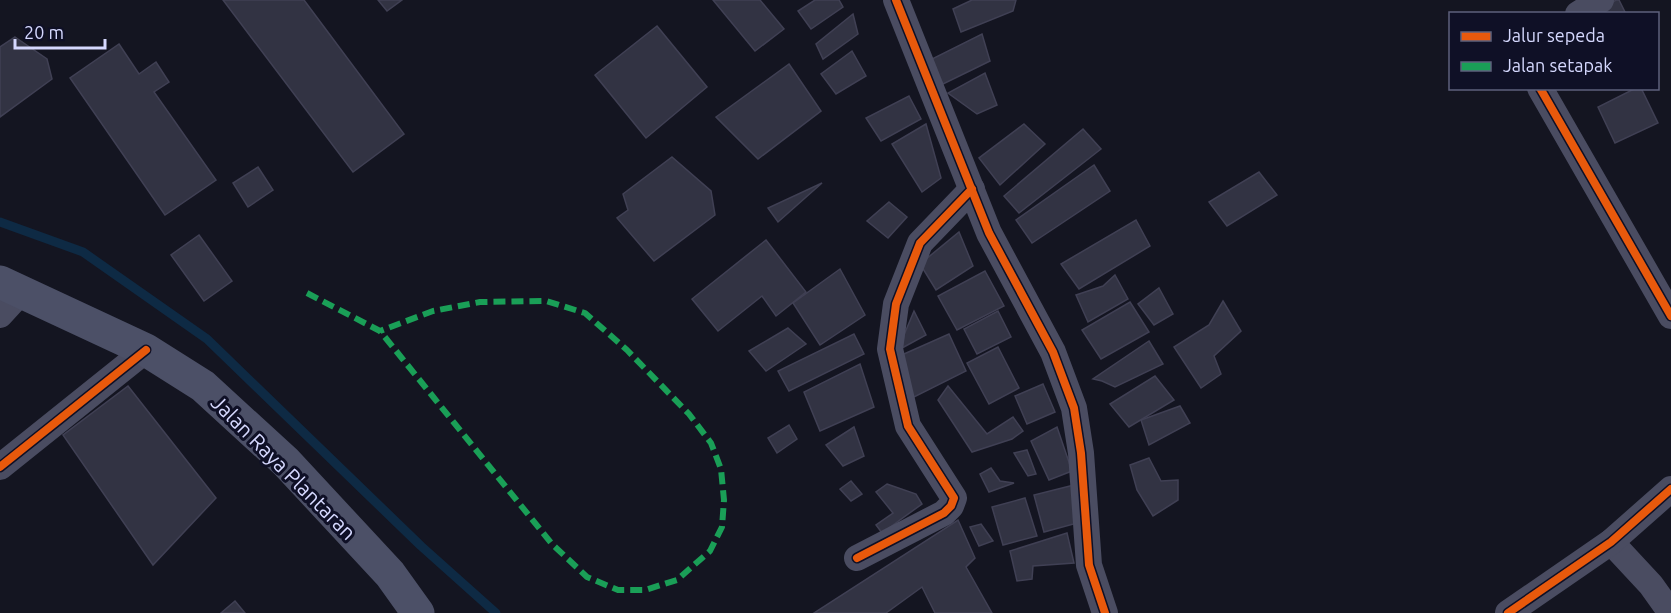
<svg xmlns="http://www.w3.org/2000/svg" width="1671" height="613" font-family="Ubuntu,sans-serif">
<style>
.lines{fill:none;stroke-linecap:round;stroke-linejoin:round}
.stream{stroke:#0e2a44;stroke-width:9}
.building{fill:#323343;stroke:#404054;stroke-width:1.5}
.street{stroke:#4a4c61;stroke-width:26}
.secondary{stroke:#4c5067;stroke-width:33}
.quiet{stroke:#1a9f57;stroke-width:6;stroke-dasharray:12 6;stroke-linecap:butt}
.cycleway-casing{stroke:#0f1026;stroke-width:11}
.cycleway{stroke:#e8590c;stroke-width:8}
.labels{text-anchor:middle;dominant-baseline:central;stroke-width:6;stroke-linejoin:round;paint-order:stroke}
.street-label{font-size:21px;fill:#d5d8fe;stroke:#0f1026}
</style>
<rect width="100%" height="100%" fill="#141521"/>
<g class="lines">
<!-- stream -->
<polyline class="stream" points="0,222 83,252 207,339 421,546 496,613"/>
</g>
<!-- building -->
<g class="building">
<polygon points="223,0 304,0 404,134 353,172"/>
<polygon points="378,0 402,0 387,11"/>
<polygon points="713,0 760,0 784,29 755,51"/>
<polygon points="815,0 839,0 843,7 811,29 798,11"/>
<polygon points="972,0 1016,0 1013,11 961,32 953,9"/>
<polygon points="1616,0 1619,0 1626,14 1593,14"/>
<polygon points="853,14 858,34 823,59 816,44"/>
<polygon points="657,26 707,87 646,138 595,75"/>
<polygon points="982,34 990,61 943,84 928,61"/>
<polygon points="15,37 47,59 52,79 0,117 0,47"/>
<polygon points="119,44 139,74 156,62 169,82 154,92 216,180 165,215 70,78"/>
<polygon points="852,51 866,76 836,94 821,74"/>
<polygon points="789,64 821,111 758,159 716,117"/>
<polygon points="985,73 997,105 977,114 948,93"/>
<polygon points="1636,88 1641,88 1658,123 1615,143 1598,107"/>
<polygon points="909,96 921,119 881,141 866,118"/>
<polygon points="926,124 941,178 922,192 892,144"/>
<polygon points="1024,124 1045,144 1000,185 979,158"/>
<polygon points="1083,129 1101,149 1019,213 1004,196"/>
<polygon points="672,157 711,191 715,215 654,261 617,218 628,210 623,194"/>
<polygon points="1094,165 1110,191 1032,243 1016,220"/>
<polygon points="258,167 273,190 248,207 233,183"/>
<polygon points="1259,172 1277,195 1227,226 1209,202"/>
<polygon points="822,183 778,222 768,208"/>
<polygon points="889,202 907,217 888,238 867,221"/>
<polygon points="1136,220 1150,246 1079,289 1061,264"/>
<polygon points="959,232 973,266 936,290 920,264"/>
<polygon points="199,235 232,281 204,301 171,255"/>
<polygon points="766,240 806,292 776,316 762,296 718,331 692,299"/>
<polygon points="840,269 865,315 820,345 793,303"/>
<polygon points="985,271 1004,306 957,330 938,296"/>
<polygon points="1115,275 1128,299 1088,322 1076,295 1103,286"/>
<polygon points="1159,288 1173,314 1154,325 1138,304"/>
<polygon points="1223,301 1241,331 1214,356 1221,374 1201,388 1174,347 1209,325"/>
<polygon points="1130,302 1149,332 1101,359 1082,330"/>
<polygon points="914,311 926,335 902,348 904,335"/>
<polygon points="998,311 1011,337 977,354 964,329"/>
<polygon points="788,328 806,344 766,371 749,351"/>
<polygon points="854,334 864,354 789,391 778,371"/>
<polygon points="949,334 966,371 912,398 895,358"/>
<polygon points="1149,341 1163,364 1115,387 1102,381 1093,379"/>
<polygon points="998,347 1019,388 989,404 967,363"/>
<polygon points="860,364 874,407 820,431 804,392"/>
<polygon points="1155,376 1174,400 1129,427 1110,404"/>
<polygon points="1043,384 1055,412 1027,424 1015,396"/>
<polygon points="128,386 216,498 153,565 63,435"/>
<polygon points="948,386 987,434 1013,417 1023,431 1012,439 972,452 938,400"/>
<polygon points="1180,406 1190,423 1149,445 1141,420"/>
<polygon points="789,425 797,439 777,453 768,438"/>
<polygon points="854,427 864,456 843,466 826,445"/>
<polygon points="1057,427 1072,471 1049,480 1031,441"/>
<polygon points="1027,450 1036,474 1028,476 1014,453"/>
<polygon points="1149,458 1161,481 1178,480 1178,500 1153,516 1137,490 1130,465"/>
<polygon points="991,468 1000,481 1014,483 989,492 980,474"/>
<polygon points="851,481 862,494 851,501 840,489"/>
<polygon points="887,484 916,494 922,504 882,533 876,525 893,513 876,492"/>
<polygon points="1078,484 1081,522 1044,532 1034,495"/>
<polygon points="1025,498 1037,536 1003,545 992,507"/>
<polygon points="958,520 975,558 966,567 992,613 935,613 922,587 886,613 814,613"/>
<polygon points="981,524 993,541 979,546 970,527"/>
<polygon points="1067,533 1074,563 1033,566 1032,579 1017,581 1010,551"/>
<polygon points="235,601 245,613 221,613"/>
</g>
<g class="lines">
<!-- street -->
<g class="street">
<polyline points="896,0 989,233 1053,352 1074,408 1081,453 1089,565 1105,613"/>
<polyline points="1578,14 1601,0"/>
<polyline points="1540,88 1671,316"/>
<polyline points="0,315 22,291"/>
<polyline points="0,467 146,350"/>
<polyline points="1611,542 1651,585 1671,613"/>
<polyline points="857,558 944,513 951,506 954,498 908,426 890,349 896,304 920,243 972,189"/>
<polyline points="1508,613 1611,542 1671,489"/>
</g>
<!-- secondary -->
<polyline class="secondary" points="0,282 146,350 203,386 286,462 390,574 418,613"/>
<!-- quiet -->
<polyline class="quiet" points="307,293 380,331 552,544 587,577 618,590 645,590 677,580 710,551 722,527 724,500 721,469 711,443 689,414 627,350 585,313 546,301 480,302 433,311 380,331"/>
<defs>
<g id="cycleway">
<polyline points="896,0 989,233 1053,352 1074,408 1081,453 1089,565 1105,613"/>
<polyline points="1540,88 1671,316"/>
<polyline points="0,467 146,350"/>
<polyline points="857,558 944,513 951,506 954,498 908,426 890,349 896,304 920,243 972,189"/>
<polyline points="1508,613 1611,542 1671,489"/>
</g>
</defs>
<!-- cycleway casing -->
<use href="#cycleway" class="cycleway-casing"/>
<!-- cycleway -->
<use href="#cycleway" class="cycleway"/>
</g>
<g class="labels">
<!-- street labels -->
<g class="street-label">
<text transform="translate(284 467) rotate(45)">Jalan Raya Plantaran</text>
</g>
</g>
<!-- legend -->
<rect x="1449" y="12" width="210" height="78" fill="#0f1026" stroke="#5e607c" stroke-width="1.5"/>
<rect x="1461" y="32" width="30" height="9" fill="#e8590c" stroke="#5e607c" stroke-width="1.5"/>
<text x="1503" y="42" font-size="18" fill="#d5d8fe">Jalur sepeda</text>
<rect x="1461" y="62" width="30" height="9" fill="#1a9f57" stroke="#5e607c" stroke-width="1.5"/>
<text x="1503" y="72" font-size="18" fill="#d5d8fe">Jalan setapak</text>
<!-- scale -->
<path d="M15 39v9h90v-9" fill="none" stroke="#d5d8fe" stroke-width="3"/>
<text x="24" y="39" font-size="18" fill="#d5d8fe" stroke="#0f1026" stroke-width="4.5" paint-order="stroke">20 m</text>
</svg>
